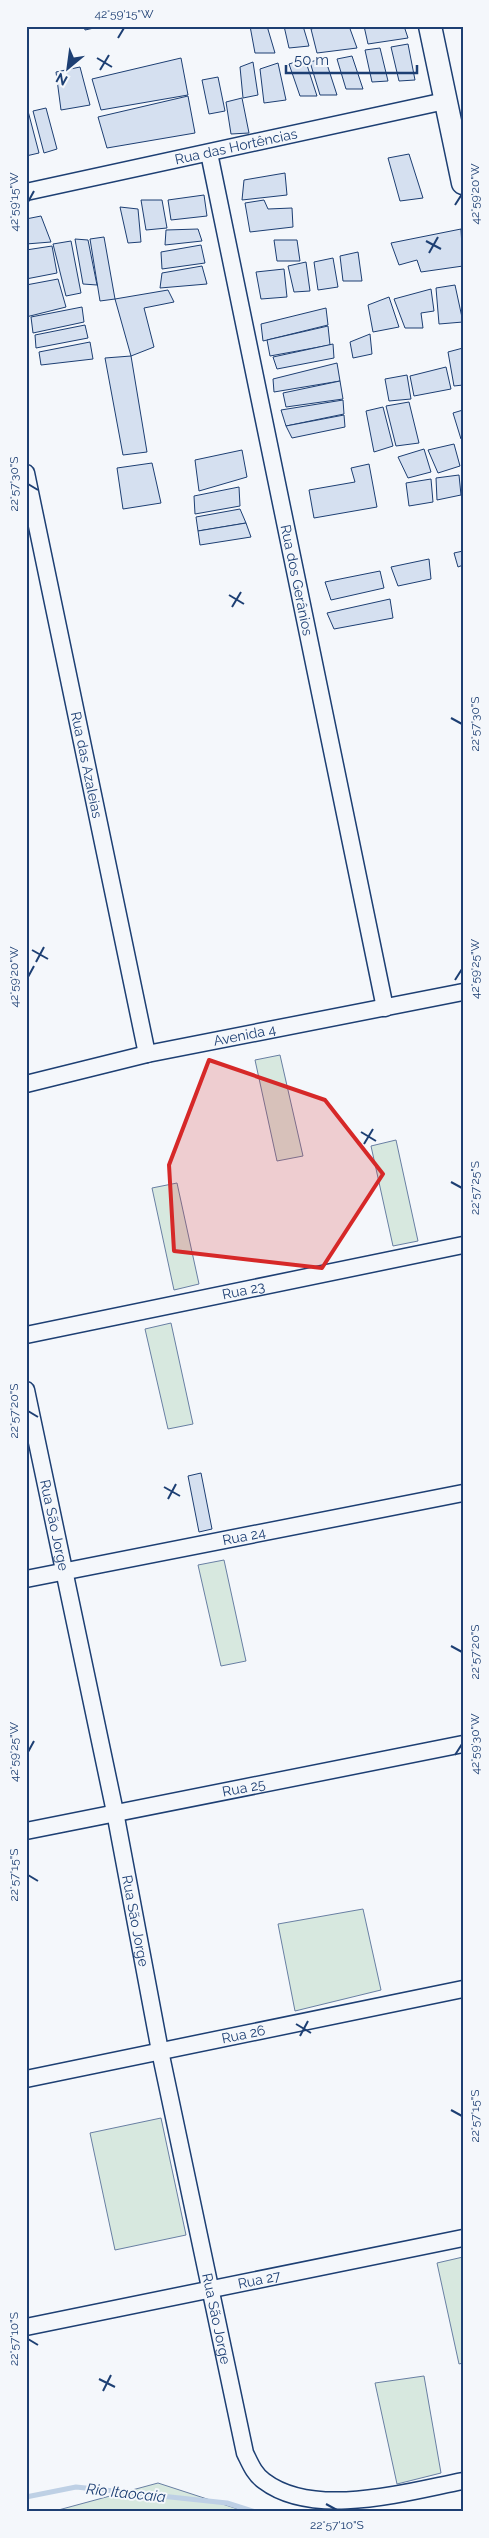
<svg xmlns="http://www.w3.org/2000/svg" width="489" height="2538" font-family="Raleway,sans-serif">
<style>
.green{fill:#d7e8df;stroke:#687fa3}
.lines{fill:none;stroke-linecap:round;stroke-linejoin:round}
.stream{stroke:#bed0e5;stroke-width:5}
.building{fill:#d5e0f0;stroke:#1d3f73}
.street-casing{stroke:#1d3f73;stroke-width:19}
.secondary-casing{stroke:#1d3f73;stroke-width:25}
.street{stroke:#f4f7fb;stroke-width:16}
.secondary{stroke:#f4f7fb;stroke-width:22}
.marked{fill:#d62828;fill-opacity:0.2;stroke:#d62828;stroke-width:4;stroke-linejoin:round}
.ticks{fill:none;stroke:#1d3f73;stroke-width:2}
.labels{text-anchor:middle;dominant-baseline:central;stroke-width:4;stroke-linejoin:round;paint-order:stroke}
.street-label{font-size:14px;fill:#1d3f73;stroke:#f4f7fb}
.water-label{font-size:15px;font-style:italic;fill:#1d3f73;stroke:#f4f7fb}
.neatline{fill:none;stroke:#1d3f73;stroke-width:2}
.ticks-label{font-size:12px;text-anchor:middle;fill:#1d3f73}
</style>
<rect width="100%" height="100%" fill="#f4f7fb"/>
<!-- green -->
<g class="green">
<polygon points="280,1055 303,1156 277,1161 255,1060"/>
<polygon points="396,1140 418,1241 393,1246 371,1146"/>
<polygon points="177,1183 199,1284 174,1290 152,1188"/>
<polygon points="171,1323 193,1424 168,1429 145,1329"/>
<polygon points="224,1560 246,1661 221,1666 198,1565"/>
<polygon points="363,1909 381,1990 295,2011 278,1924"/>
<polygon points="161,2118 186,2235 115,2250 90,2133"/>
<polygon points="463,2257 463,2363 459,2364 437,2263"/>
<polygon points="424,2376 441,2473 397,2484 375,2383"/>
<polygon points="158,2483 247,2512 51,2512"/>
</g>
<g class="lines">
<!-- stream -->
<polyline class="stream" points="26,2497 76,2487 227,2503 256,2512"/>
</g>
<!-- building -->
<g class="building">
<polygon points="84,26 103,26 85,30"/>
<polygon points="250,26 267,26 275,53 255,53"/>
<polygon points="284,26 303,26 309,46 289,48"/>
<polygon points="324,26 349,26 357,48 317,53 311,29"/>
<polygon points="364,26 404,26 408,38 368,44"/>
<polygon points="408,44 415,80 399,81 391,47"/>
<polygon points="380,48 388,81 372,82 365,50"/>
<polygon points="352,56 363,89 346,89 337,59"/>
<polygon points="181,58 188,95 101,110 92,79"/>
<polygon points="325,58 337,95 320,95 310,62"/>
<polygon points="305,59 317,96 300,96 289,64"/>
<polygon points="253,62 258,95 243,98 240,67"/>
<polygon points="278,63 286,100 264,103 260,69"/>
<polygon points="80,67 90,105 61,110 56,72"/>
<polygon points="218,77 225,111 209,114 202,80"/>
<polygon points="188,96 195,133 107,148 98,117"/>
<polygon points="242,98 249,133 231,134 226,102"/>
<polygon points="46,108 57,149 44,153 33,111"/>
<polygon points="28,111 39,153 26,156 26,112"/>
<polygon points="409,154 423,198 400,201 388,158"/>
<polygon points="285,173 287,195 242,200 244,180"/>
<polygon points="204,195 207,216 171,220 168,200"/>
<polygon points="141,200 162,200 167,228 146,230"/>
<polygon points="264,200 268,209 292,208 293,227 250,232 245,203"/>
<polygon points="120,207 138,209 141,242 128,243"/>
<polygon points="41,216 51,242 26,244 26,219"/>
<polygon points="198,229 202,241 165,245 166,230"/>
<polygon points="461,229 463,266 421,272 417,260 399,265 391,243"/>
<polygon points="104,237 115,299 100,301 90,239"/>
<polygon points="75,239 88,240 97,285 83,284"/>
<polygon points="274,240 297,240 300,261 277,261"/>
<polygon points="71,241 81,293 66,296 53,244"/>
<polygon points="201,245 205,263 162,269 161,252"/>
<polygon points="52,246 57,273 26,279 26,250"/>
<polygon points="358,252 362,281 343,281 340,256"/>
<polygon points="333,258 338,287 318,290 314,262"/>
<polygon points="306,262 310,291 294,292 288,266"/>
<polygon points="202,266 207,284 160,288 162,273"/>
<polygon points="284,269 287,297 261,299 256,272"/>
<polygon points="58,279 66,307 26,317 26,285"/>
<polygon points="455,285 463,322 439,324 436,288"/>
<polygon points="431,289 434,311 421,313 423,328 405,328 394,299"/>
<polygon points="168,290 174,302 144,308 154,347 131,356 115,299"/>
<polygon points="389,297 399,327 373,332 368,305"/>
<polygon points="82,307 84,322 33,333 31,317"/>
<polygon points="326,308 328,325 263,341 261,324"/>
<polygon points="85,325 88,338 36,348 35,335"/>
<polygon points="328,326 330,345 270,356 267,340"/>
<polygon points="370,334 372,354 353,358 350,342"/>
<polygon points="90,342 93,359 41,365 39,352"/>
<polygon points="333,344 334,358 277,369 273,357"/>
<polygon points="463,348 463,385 454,386 448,352"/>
<polygon points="131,356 147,452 123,455 105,358"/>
<polygon points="337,363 340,381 274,392 273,379"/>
<polygon points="446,367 451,389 414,396 410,376"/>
<polygon points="407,375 411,399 389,401 385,379"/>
<polygon points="340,381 343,399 286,407 283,393"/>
<polygon points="343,400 344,414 286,426 281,410"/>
<polygon points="409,402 419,443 396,446 386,406"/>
<polygon points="383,407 393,446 374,452 366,411"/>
<polygon points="463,410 463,439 461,439 453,413"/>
<polygon points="344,415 345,427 292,438 286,426"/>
<polygon points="454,444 460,466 438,473 428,450"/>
<polygon points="424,449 431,472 408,478 398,457"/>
<polygon points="242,450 247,477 199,491 195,460"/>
<polygon points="152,463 161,503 123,509 117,468"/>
<polygon points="369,464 377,507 314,518 309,490 355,482 351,468"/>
<polygon points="459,475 461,495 437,500 436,478"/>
<polygon points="431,479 433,502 409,506 406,483"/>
<polygon points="239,487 240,506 195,514 194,496"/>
<polygon points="240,509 246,523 198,531 196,517"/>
<polygon points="246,523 251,537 200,545 198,531"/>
<polygon points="463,551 463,565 458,567 454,553"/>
<polygon points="429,559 431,579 398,586 391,567"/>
<polygon points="380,571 384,588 331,600 325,582"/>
<polygon points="390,599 393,618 334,629 327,613"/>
<polygon points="201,1473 212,1529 199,1532 188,1476"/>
</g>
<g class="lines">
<defs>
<g id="street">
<path id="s1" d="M 209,153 L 385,1008"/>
<path id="s2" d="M 26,192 L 445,101"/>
<path id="s3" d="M 26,473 L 147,1054"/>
<path id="s4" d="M 26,1084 L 147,1054 L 463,992"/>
<path id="s5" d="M 26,1335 L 463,1245"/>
<path id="s6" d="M 26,1390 L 115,1812 L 160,2051 L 245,2453 C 250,2463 254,2474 264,2481 C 314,2519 406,2492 463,2481"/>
<path id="s7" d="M 26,1579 L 463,1493"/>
<path id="s8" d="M 26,1831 L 463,1744"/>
<path id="s9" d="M 26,2079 L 463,1989"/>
<path id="s10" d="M 26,2327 L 463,2238"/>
</g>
<polyline id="secondary" points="430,26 463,183"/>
</defs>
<!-- street casing -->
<use href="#street" class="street-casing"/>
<!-- secondary casing -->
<use href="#secondary" class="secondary-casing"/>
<!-- street -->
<use href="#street" class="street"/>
<!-- secondary -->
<use href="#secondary" class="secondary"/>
</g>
<!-- marked area -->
<path class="marked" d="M 209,1060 L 325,1100 L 383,1174 L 322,1268 L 174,1251 L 169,1165 Z"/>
<!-- ticks -->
<path class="ticks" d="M 118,38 L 124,28M 97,58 L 112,67M 100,70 L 109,55M 28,202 L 34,191M 455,205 L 462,194M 426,241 L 441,249M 429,253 L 438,237M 28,484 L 38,490M 229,595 L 244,604M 232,607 L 241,592M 451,718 L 462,724M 32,950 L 48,959M 36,962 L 44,947M 28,977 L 34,966M 455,980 L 462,969M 361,1132 L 376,1141M 364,1144 L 373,1129M 451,1182 L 462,1188M 28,1411 L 38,1417M 164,1487 L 180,1496M 168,1499 L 176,1484M 451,1646 L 462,1652M 28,1752 L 34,1741M 455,1755 L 462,1744M 28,1875 L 38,1881M 296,2024 L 311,2033M 300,2036 L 308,2021M 451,2110 L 462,2116M 28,2339 L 38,2345M 99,2379 L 115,2387M 103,2391 L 111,2375M 326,2504 L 337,2510"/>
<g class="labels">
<!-- street labels -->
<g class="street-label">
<text stroke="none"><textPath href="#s2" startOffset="215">Rua das Hortências</textPath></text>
<text stroke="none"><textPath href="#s1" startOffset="436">Rua dos Gerânios</textPath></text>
<text stroke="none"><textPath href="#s3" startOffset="298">Rua das Azaleias</textPath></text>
<text stroke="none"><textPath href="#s4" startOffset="224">Avenida 4</textPath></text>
<text stroke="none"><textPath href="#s5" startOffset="222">Rua 23</textPath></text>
<text stroke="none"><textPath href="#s6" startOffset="138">Rua São Jorge</textPath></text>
<text stroke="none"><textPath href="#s7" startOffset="222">Rua 24</textPath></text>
<text stroke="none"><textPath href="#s8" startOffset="222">Rua 25</textPath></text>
<text stroke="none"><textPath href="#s6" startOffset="542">Rua São Jorge</textPath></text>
<text stroke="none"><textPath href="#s9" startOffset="222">Rua 26</textPath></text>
<text stroke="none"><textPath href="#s10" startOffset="238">Rua 27</textPath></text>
<text stroke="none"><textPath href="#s6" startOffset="948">Rua São Jorge</textPath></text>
</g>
<!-- water labels -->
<g class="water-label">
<text transform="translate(126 2493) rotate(6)">Rio Itaocaia</text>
</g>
</g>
<!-- border -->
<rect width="489" height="2538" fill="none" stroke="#f4f7fb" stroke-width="55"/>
<!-- north arrow -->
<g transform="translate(68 68) rotate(209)" stroke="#f4f7fb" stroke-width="4" paint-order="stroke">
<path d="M0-4L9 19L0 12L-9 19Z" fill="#1d3f73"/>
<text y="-8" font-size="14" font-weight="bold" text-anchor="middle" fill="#1d3f73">N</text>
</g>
<!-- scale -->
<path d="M286 65v8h131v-8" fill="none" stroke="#1d3f73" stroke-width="2.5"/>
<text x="294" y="65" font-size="15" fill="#1d3f73" stroke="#f4f7fb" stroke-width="4" paint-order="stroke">50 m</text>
<rect x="28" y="28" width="434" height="2482" class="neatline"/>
<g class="ticks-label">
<text x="124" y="18">42°59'15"W</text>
<text transform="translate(475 194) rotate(-90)" y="4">42°59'20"W</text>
<text transform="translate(14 202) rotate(-90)" y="4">42°59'15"W</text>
<text transform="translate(14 484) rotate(-90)" y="4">22°57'30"S</text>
<text transform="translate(475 724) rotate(-90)" y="4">22°57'30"S</text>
<text transform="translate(475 969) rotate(-90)" y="4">42°59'25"W</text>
<text transform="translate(14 977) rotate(-90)" y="4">42°59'20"W</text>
<text transform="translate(475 1188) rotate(-90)" y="4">22°57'25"S</text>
<text transform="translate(14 1411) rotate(-90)" y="4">22°57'20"S</text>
<text transform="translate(475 1652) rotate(-90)" y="4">22°57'20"S</text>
<text transform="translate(475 1744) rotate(-90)" y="4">42°59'30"W</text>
<text transform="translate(14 1752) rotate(-90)" y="4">42°59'25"W</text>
<text transform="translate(14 1875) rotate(-90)" y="4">22°57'15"S</text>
<text transform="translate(475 2116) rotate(-90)" y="4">22°57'15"S</text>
<text transform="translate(14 2339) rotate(-90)" y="4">22°57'10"S</text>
<text x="337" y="2529">22°57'10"S</text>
</g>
</svg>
